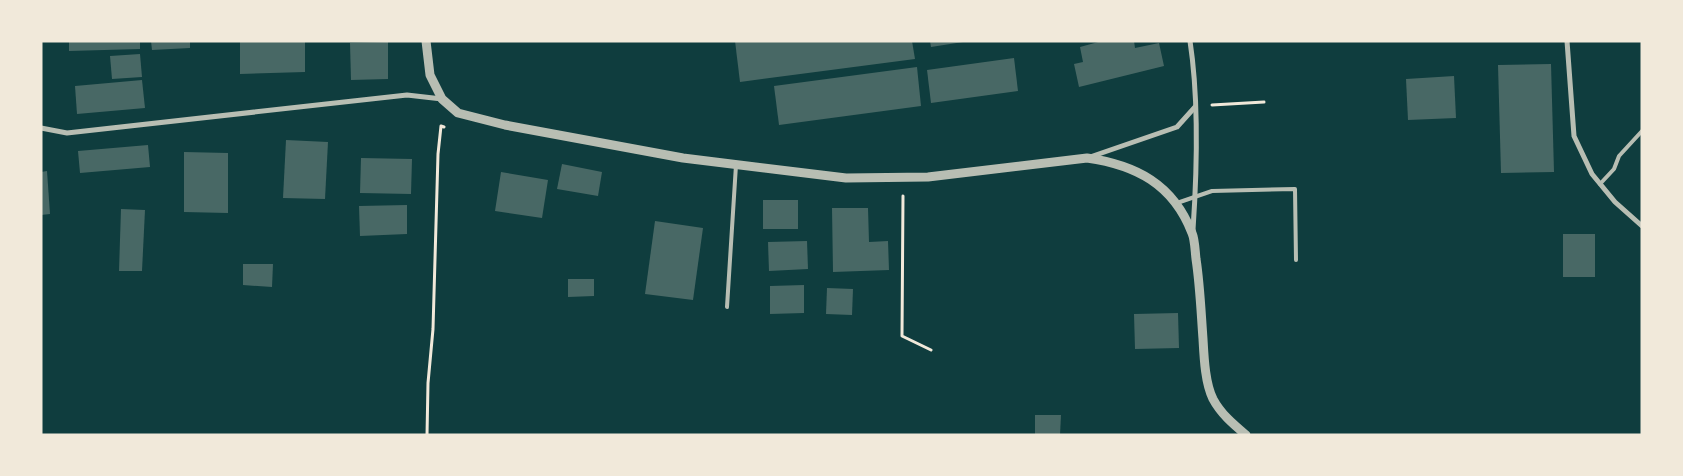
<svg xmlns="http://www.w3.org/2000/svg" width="1683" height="476" font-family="Raleway,sans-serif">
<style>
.building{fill:#486865}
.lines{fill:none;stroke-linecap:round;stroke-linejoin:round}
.path{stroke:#f1e9da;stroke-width:3}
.service{stroke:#b8beb3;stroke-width:4}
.minor{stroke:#b8beb3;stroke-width:5}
.tertiary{stroke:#b8beb3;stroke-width:9}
</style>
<rect width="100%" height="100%" fill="#0f3d3e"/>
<!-- building -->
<g class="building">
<polygon points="69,41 140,41 140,49 69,51"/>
<polygon points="151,41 190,41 190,48 152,50"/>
<polygon points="240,41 305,41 305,72 240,74"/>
<polygon points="735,41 912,41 915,59 740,82"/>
<polygon points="930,41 963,41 963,42 931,47"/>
<polygon points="1102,41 1134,41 1135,48 1159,43 1164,66 1079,87 1074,64 1083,62 1080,47"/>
<polygon points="388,42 388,79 351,80 350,43"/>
<polygon points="140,54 142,77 112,79 110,56"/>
<polygon points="1014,58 1018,91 931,103 927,70"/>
<polygon points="1551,64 1554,172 1501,173 1498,65"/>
<polygon points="917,67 921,106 779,125 774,86"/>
<polygon points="1454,76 1456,118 1408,120 1406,79"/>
<polygon points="142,80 145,108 77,114 75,86"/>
<polygon points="286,140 328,142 325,199 283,198"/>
<polygon points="148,145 150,167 80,173 78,151"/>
<polygon points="184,152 228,153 228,213 184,212"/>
<polygon points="361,158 412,159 411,194 360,193"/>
<polygon points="562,164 602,172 598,196 557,189"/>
<polygon points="47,171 50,214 41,215 41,172"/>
<polygon points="501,172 548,180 542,218 495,211"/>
<rect x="763" y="200" width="35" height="29"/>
<polygon points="407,205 407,234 360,236 359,206"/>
<polygon points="832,208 868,208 869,242 888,241 889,270 833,272"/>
<polygon points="121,209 145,210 142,271 119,271"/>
<polygon points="655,221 703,228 693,300 645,294"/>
<rect x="1563" y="234" width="32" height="43"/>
<polygon points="807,241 808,269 769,271 768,242"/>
<polygon points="243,264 273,264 272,287 243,285"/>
<polygon points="568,279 594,279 594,296 568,297"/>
<polygon points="804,285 804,313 770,314 770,286"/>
<polygon points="827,288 853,289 852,315 826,314"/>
<polygon points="1178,313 1179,348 1135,349 1134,314"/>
<polygon points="1035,415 1061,415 1060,435 1035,435"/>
</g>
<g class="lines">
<!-- path -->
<g class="path">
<polyline points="1212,105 1264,102"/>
<polyline points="903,196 902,336 931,350"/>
<polyline points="427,435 428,383 433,329 438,154 441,126 444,127"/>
</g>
<!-- service -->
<g class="service">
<polyline points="1600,184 1614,169 1619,156 1642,131"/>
<polyline points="1177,203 1212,191 1295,189 1296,260"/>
<polyline points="727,307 736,165"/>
</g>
<!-- minor -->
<g class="minor">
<path d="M 1190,41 C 1199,100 1197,171 1193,230"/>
<polyline points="1567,41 1574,136 1592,174 1615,202 1642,226"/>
<polyline points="41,128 67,133 407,95 442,99"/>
<polyline points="1090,157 1177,127 1195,107"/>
</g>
<!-- tertiary -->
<path class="tertiary" d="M 426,41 L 430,75 L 442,99 L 458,113 L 505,125 L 683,158 L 846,178 L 928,177 L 1087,158 C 1136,165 1173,184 1192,233 C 1195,240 1195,251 1196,259 C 1200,285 1201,312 1203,339 C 1204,357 1205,383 1213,399 C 1221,414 1233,424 1246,435"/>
</g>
<!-- border -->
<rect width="1683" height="476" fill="none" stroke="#f1e9da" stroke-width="85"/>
</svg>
